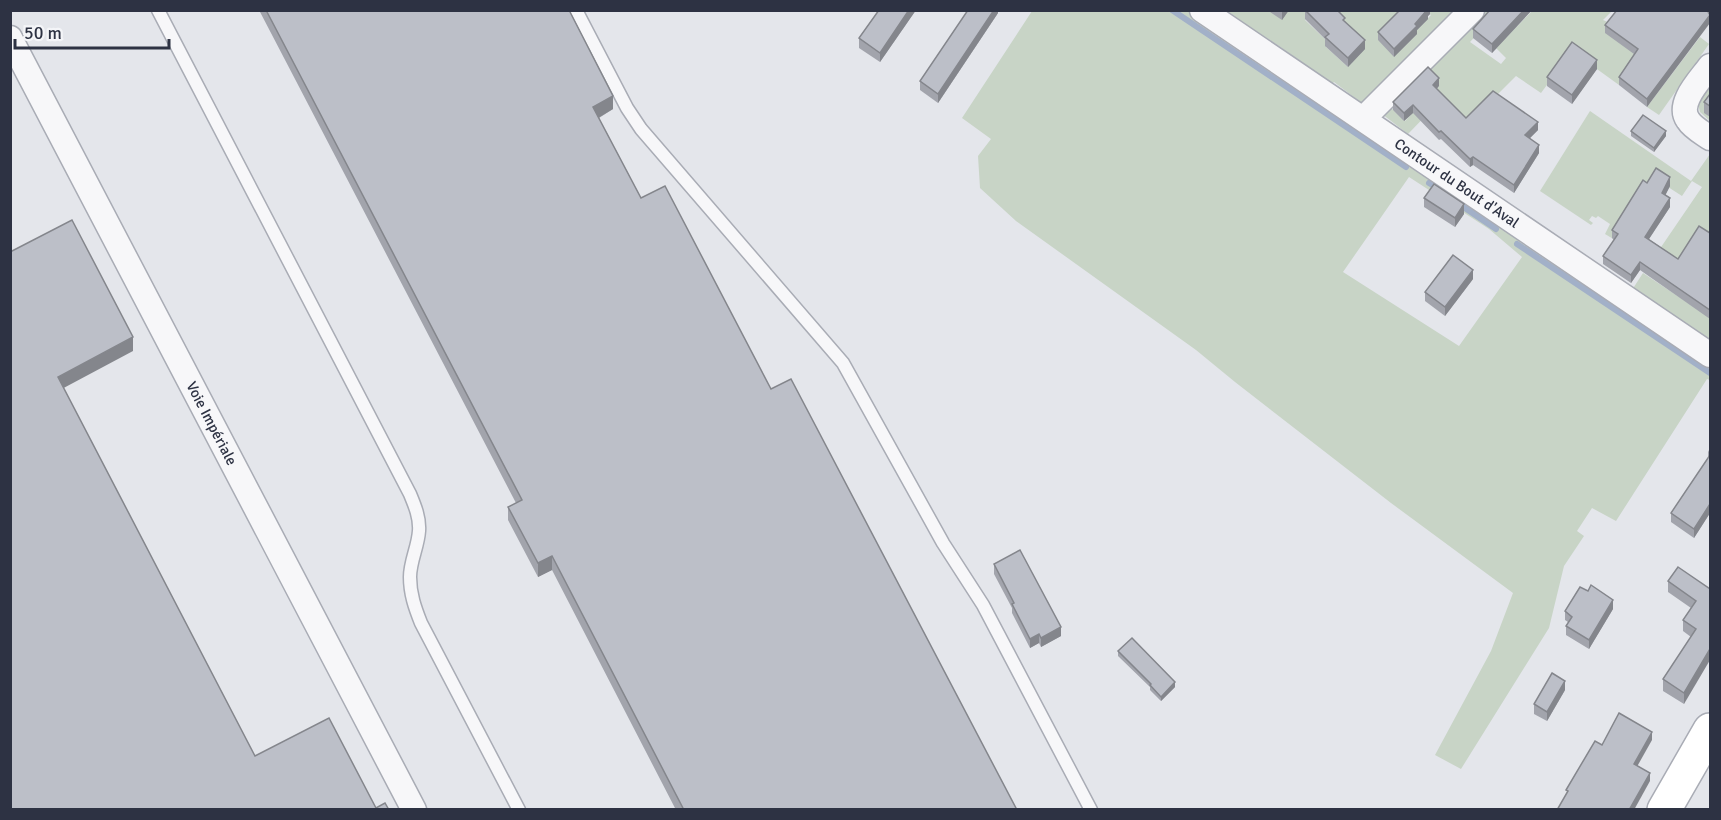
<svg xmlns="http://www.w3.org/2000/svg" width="1721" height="820" font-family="Signika,sans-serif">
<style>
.green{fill:#c8d4c6;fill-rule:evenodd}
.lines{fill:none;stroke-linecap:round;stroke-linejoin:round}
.stream{stroke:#a2b0c8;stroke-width:6}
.lane-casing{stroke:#a9acb5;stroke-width:15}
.street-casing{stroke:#a9acb5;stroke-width:27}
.secondary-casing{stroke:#a9acb5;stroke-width:36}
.lane{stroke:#f7f7f9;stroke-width:12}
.street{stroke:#f7f7f9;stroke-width:24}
.secondary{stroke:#fff;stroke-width:33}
.wall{fill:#a2a4ac}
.shaded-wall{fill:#84868c}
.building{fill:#bcbfc8;stroke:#84868c;stroke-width:1.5}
.labels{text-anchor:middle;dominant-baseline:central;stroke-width:5;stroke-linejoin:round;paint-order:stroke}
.street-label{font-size:15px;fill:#2d3243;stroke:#f4f5f8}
</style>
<rect width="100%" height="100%" fill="#e4e6eb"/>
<!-- green -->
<g class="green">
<path d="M 1032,11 L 1187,11 L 1319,97 L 1419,164 L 1417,171 L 1426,177 L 1507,224 L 1506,231 L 1515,237 L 1523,235 L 1710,363 L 1710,380 L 1707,379 L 1616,521 L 1592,508 L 1577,531 L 1584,536 L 1564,566 L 1549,628 L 1461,769 L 1435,755 L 1491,651 L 1513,593 L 1391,503 L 1235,382 L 1196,350 L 1016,221 L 980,188 L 978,156 L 991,139 L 962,118 ZM 1409,177 L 1489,229 L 1522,257 L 1459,346 L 1343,272 Z"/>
<polygon points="1224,11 1314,11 1305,20 1329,43 1326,47 1348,67 1328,11 1406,11 1423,24 1431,15 1426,11 1456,11 1363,104 1334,82 1332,84 1279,46"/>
<polygon points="1485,11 1499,11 1470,42 1501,64 1506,58 1496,48 1532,11 1612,11 1603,20 1612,24 1606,33 1642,53 1619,85 1572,51 1541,93 1516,76 1464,128 1440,101 1408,134 1382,114 1389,106 1405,121 1439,86 1416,80"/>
<polygon points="1700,37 1709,44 1659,115 1647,107"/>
<polygon points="1710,86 1710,121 1700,112 1698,104"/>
<polygon points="1590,111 1691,181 1710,154 1710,340 1632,290 1643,273 1694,307 1657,253 1702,187 1692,181 1682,196 1651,176 1628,212 1615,240 1605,234 1610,224 1598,216 1596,218 1592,216 1589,220 1593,223 1591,225 1540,191"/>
</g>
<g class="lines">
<!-- stream -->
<g class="stream">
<polyline points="1172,10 1406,167"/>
<polyline points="1429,183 1439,189"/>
<polyline points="1459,204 1496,229"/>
<polyline points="1517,244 1710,373"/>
</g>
<defs>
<g id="lane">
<path d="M 158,10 L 410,494 C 415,506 420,518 419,531 C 418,547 410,561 410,577 C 410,594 415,608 421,623 L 519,810"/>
<polyline points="576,10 627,108 641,129 843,363 943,543 983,605 1091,810"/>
</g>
<g id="street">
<path id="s1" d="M 1202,10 L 1710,355"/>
<path id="s2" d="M 10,38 L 414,810"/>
<path d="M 1710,66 C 1701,79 1676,103 1688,120 C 1693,128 1703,133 1710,138"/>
<polyline points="1364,118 1472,10"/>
</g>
<polyline id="secondary" points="1664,810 1710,730"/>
</defs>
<!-- lane casing -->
<use href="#lane" class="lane-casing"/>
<!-- street casing -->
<use href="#street" class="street-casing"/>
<!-- secondary casing -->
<use href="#secondary" class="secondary-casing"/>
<!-- lane -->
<use href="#lane" class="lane"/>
<!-- street -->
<use href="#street" class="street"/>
<!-- secondary -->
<use href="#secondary" class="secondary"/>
</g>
<!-- wall -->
<g class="wall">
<polygon points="259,10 569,10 613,109 599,118 641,198 771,389 1017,810 676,810 552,570 538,577 508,520 508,507 516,503"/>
<polygon points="879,10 916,10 880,62 859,48 859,38"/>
<polygon points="998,10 998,13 938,103 920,90 920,81"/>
<polygon points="1267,10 1289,10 1282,20"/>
<polygon points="1305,10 1345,21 1365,49 1348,67 1325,46 1325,39 1305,19"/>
<polygon points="1430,10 1430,14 1428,16 1428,19 1417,30 1417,34 1394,57 1378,40 1378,32"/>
<polygon points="1532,10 1492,53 1473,38 1473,29"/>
<polygon points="1710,10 1647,107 1619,85 1619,77 1634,54 1605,33 1605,25"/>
<polygon points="1597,69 1572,104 1547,86 1547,77"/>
<polygon points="1439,86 1436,89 1466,118 1538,130 1530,138 1539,153 1514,193 1473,165 1470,167 1441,139 1439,140 1413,113 1404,121 1393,110 1393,102"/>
<polygon points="1710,94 1710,117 1704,113 1704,102"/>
<polygon points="1631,131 1666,136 1654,152 1631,136"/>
<polygon points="1647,183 1670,186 1665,195 1670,207 1649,239 1678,259 1710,233 1710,319 1640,270 1631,283 1603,264 1603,256 1614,240 1612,238 1612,230"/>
<polygon points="1424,198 1464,214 1455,227 1424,207"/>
<polygon points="1473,279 1445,316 1425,301 1425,292"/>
<polygon points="1710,448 1710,513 1694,538 1671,522 1671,513 1708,459 1708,452"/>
<polygon points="994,564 1061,636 1041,647 1039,643 1030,648 1012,613 1012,608 994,574"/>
<polygon points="1668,581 1710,589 1684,704 1663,691 1663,679 1691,637 1683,631 1683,620 1691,608 1668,592"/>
<polygon points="1613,609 1589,649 1566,635 1566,626 1568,622 1565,620 1565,611"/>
<polygon points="1118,651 1175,687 1161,701 1150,690 1150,687 1118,656"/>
<polygon points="1565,690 1547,721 1534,714 1534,704"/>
</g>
<!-- shaded-wall -->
<g class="shaded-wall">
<polygon points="909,10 916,10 880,62 880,53"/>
<polygon points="994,10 998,10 998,13 938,103 938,94"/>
<polygon points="1282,10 1289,10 1282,20"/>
<polygon points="1427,10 1430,10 1430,14 1428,16 1428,19 1417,30 1417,34 1394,57 1394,49"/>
<polygon points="1524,10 1532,10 1492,53 1492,44"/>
<polygon points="1710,15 1710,23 1647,107 1647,99"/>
<polygon points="1365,40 1365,49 1348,67 1348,58"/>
<polygon points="1597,60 1597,69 1572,104 1572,95"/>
<polygon points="1439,78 1439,86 1433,93 1433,85"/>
<polygon points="613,96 613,109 593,121 593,107"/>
<polygon points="1413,105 1413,113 1404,121 1404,113"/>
<polygon points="1538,122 1538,130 1525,143 1525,135"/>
<polygon points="1666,131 1666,136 1654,152 1654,148"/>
<polygon points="1539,145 1539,153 1514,193 1514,185"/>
<polygon points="1473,157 1473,165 1470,167 1470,159"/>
<polygon points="1670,177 1670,186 1662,202 1662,193"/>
<polygon points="1670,198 1670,207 1645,245 1645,237"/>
<polygon points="1464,204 1464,214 1455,227 1455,218"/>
<polygon points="1640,262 1640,270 1631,283 1631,275"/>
<polygon points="1473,270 1473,279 1445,316 1445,307"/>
<polygon points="133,337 133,351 58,391 58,377"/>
<polygon points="1710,504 1710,513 1694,538 1694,529"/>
<polygon points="552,556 552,570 538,577 538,563"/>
<polygon points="1613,600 1613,609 1589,649 1589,640"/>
<polygon points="1061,627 1061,636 1041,647 1041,638"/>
<polygon points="1039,634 1039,643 1030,648 1030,639"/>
<polygon points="1710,649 1710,660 1684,704 1684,693"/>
<polygon points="1565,681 1565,690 1547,721 1547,712"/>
<polygon points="1175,682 1175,687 1161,701 1161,697"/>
<polygon points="1652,732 1652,740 1634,772 1634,764"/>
<polygon points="1650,773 1650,781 1634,810 1629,810"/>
</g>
<!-- building -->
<g class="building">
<polygon points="266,10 569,10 613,96 593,107 641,198 665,186 771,389 791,379 1017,810 684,810 552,556 538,563 508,507 522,500"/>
<polygon points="879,10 909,10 880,53 859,38"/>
<polygon points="968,10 994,10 938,94 920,81"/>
<polygon points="1305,10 1337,10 1345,18 1343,20 1365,40 1348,58 1325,37 1329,34"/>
<polygon points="1400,10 1427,10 1415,24 1417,26 1394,49 1378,32"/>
<polygon points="1490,10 1524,10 1492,44 1473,29"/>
<polygon points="1617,10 1710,10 1710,14 1708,12 1710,15 1647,99 1619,77 1638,49 1605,25"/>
<polygon points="1572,42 1597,60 1572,95 1547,77"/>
<polygon points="1428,67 1439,78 1433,85 1466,118 1493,91 1538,122 1525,135 1539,145 1514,185 1473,157 1470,159 1441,131 1439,132 1413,105 1404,113 1393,102"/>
<polygon points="1710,94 1710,106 1704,102"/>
<polygon points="1643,115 1666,131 1654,148 1631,131"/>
<polygon points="1656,168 1670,177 1662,193 1670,198 1645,237 1678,259 1699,226 1710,233 1710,310 1640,262 1631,275 1603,256 1618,234 1612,230 1643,180 1647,183"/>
<polygon points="1434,184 1464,204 1455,218 1424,198"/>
<polygon points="72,220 133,337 58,377 255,756 329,718 376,808 385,803 389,810 10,810 10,252"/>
<polygon points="1453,255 1473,270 1445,307 1425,292"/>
<polygon points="1710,455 1710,504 1694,529 1671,513"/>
<polygon points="1020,550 1061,627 1041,638 1039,634 1030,639 1012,604 1014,603 994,564"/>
<polygon points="1678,567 1710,589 1710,649 1684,693 1663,679 1696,629 1683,620 1696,601 1668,581"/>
<polygon points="1591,585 1613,600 1589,640 1566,626 1572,617 1565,611 1580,587 1588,591"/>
<polygon points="1132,638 1175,682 1161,697 1150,685 1151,684 1118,651"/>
<polygon points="1552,673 1565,681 1547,712 1534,704"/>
<polygon points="1619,713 1652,732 1634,764 1650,773 1629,810 1557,810 1568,791 1566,790 1595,741 1602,745"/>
</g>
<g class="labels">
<!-- street labels -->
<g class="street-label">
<text stroke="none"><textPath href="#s1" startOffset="308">Contour du Bout d'Aval</textPath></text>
<text stroke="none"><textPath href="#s2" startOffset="435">Voie Impériale</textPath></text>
</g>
</g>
<!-- border -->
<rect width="1721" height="820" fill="none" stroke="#2d3243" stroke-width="24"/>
<!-- scale -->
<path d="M15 39v9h154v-9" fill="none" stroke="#2d3243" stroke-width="3"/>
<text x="24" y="39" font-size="18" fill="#2d3243" stroke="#f4f5f8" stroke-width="4.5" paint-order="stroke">50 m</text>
</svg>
